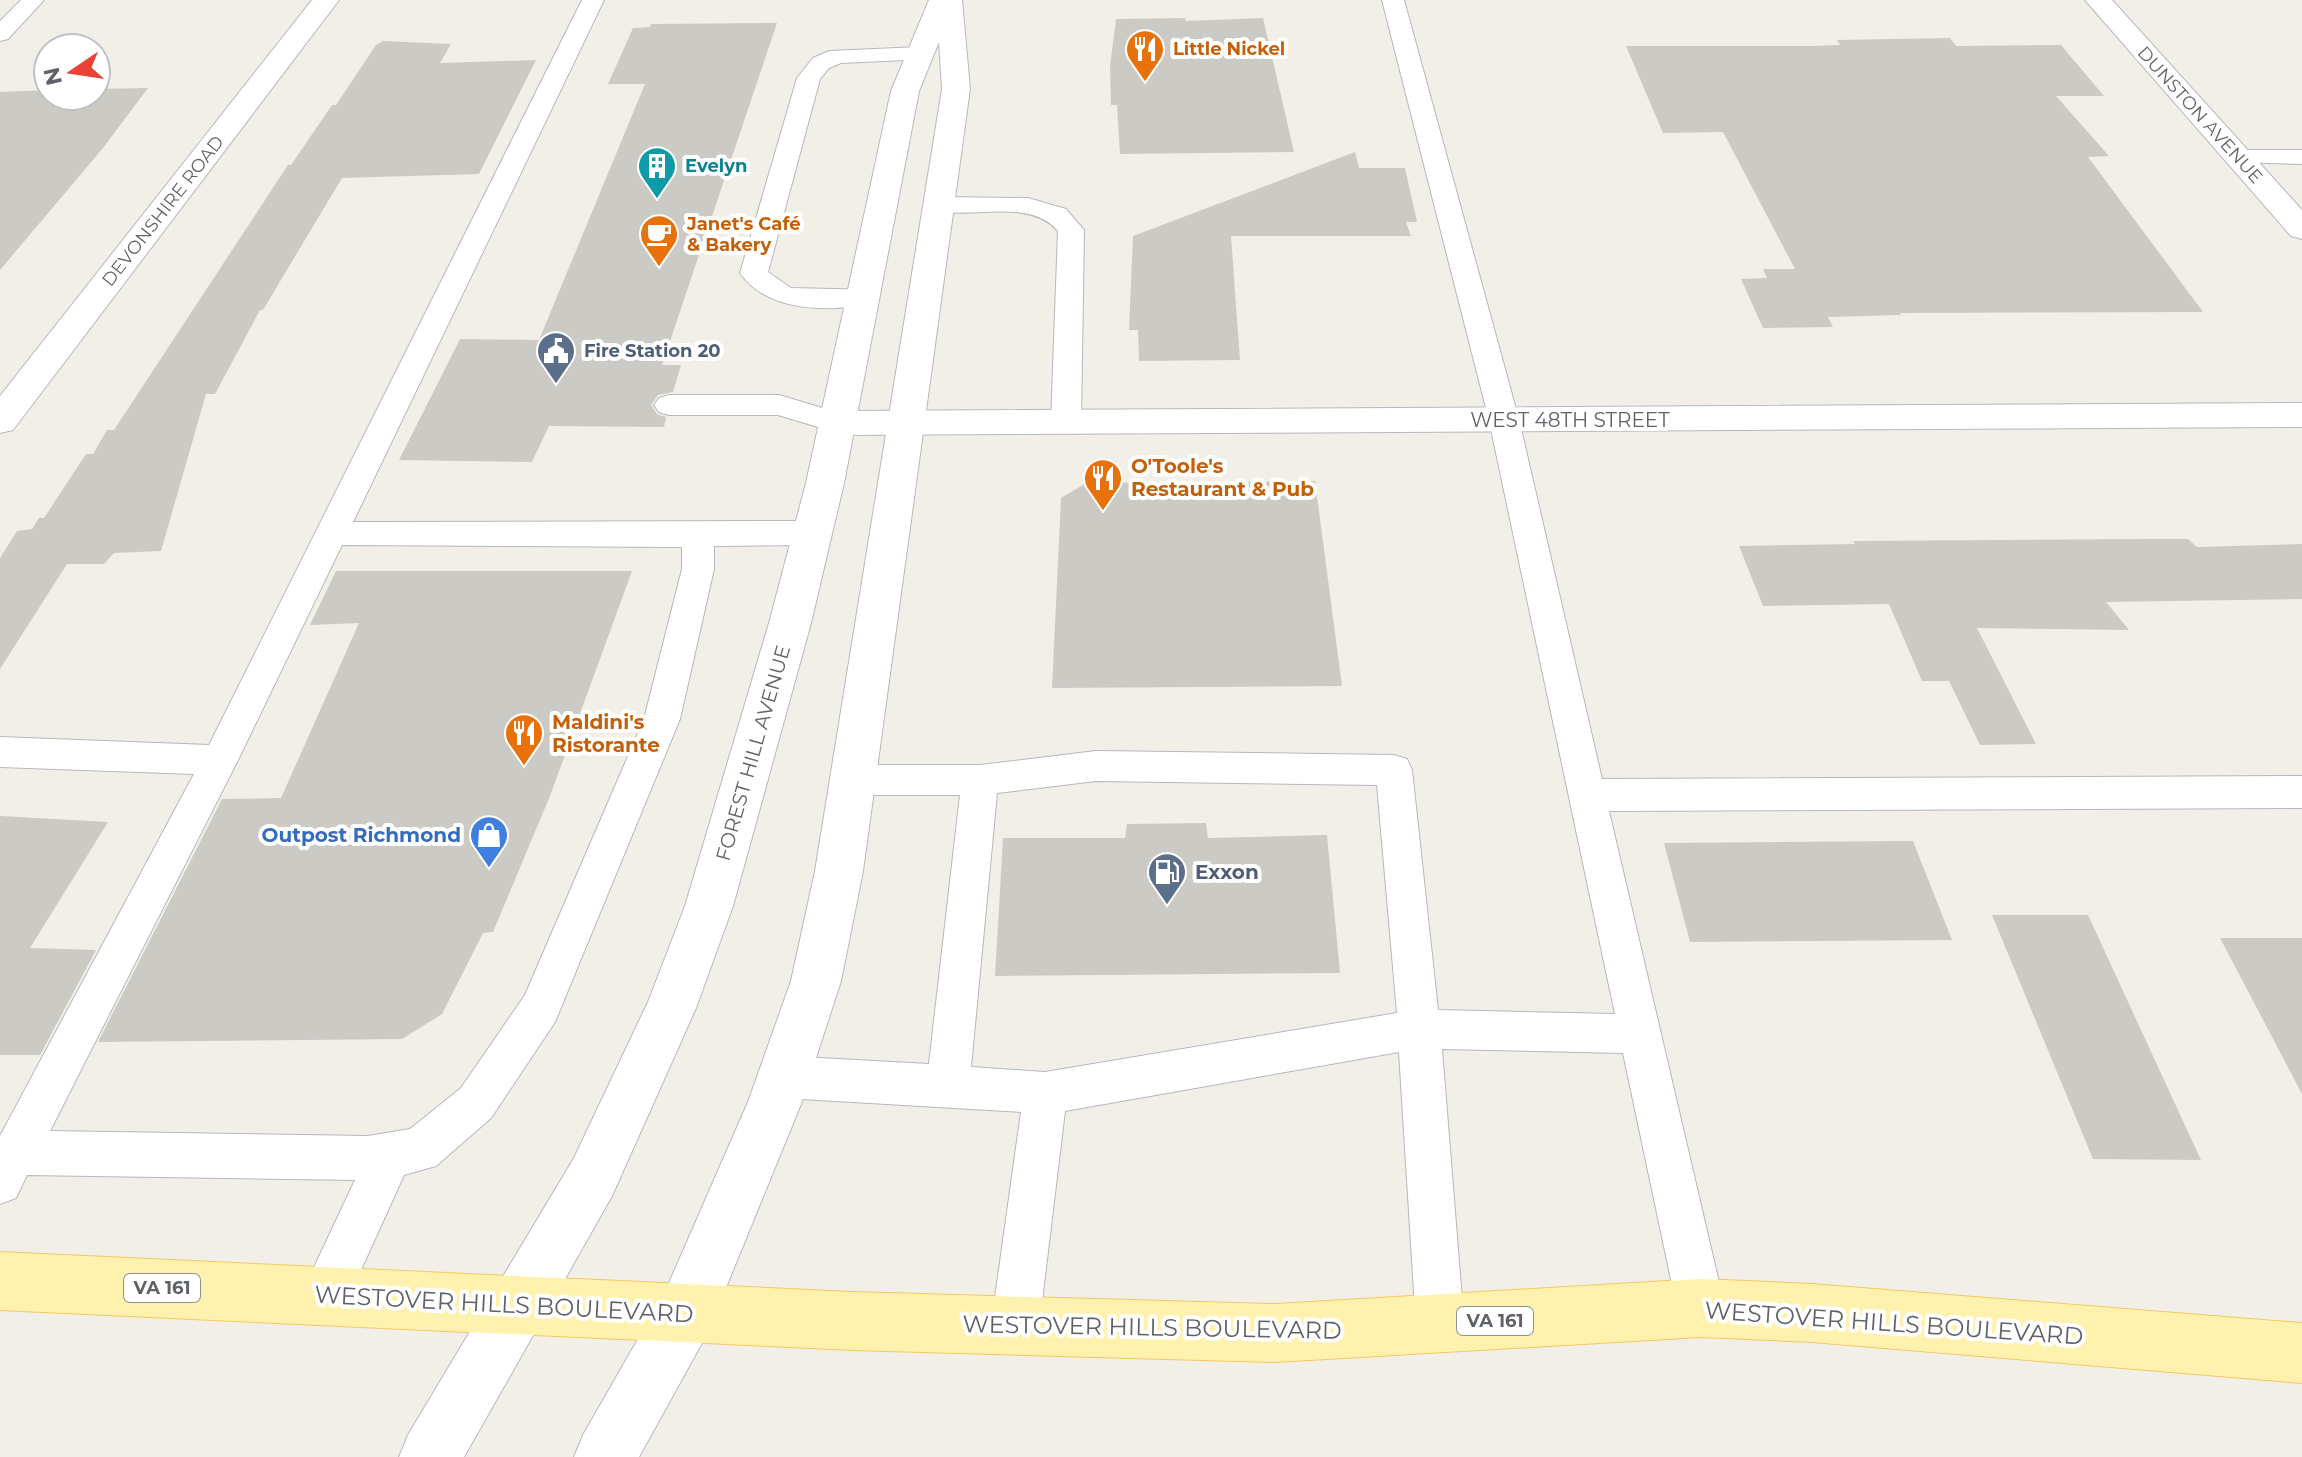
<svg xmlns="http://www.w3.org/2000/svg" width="2302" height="1457" font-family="Montserrat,sans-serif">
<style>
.building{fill:#cccac5}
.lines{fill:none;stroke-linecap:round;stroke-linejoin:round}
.service-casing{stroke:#b5b8bc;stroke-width:2}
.minor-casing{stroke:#b5b8bc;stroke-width:2}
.secondary-casing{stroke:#b6babf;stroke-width:2}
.primary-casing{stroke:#f2c960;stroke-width:2}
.service{fill:#fff;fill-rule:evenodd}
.minor{fill:#fff;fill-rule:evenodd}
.secondary{fill:#fff;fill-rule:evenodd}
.primary{fill:#fff2af;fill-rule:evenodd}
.labels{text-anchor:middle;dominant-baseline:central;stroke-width:8;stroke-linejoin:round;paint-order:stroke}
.far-food-label{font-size:18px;font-weight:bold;fill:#c56008;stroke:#fff;text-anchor:start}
.far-street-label{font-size:18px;fill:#5f6368;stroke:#fff}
.far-culture-label{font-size:18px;font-weight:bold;fill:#0d838f;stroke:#fff;text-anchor:start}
.far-service-label{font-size:18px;font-weight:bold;fill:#4e5e75;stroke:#fff;text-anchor:start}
.shield{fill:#fff;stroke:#8f9295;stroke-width:2}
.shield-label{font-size:18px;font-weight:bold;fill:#5f6368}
.street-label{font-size:20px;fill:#5f6368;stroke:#fff}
.food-label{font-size:20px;font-weight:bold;fill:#c56008;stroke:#fff;text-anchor:start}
.shop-label{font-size:20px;font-weight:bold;fill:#366cbe;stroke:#fff;text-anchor:end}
.service-label{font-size:20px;font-weight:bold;fill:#4e5e75;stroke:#fff;text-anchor:start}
.near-street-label{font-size:24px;fill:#5f6368;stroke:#fff}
</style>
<rect width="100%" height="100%" fill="#f1efe8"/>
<!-- building -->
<g class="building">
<polygon points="1185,18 1186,21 1263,18 1294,152 1120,154 1117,105 1111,105 1110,67 1116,19"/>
<polygon points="777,23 662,365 681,365 673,392 658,395 651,405 657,414 666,417 664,427 549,426 532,462 399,460 460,339 539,340 645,84 608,84 633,28 650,27 651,24"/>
<polygon points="1950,38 1956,46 2061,45 2104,96 2056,96 2109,156 2088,157 2203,312 1900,313 1901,315 1828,317 1833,327 1763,328 1741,279 1767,278 1763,269 1795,269 1723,132 1663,133 1626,46 1814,46 1840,45 1837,40"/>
<polygon points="383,41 451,44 440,63 536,60 479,174 342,178 263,310 260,310 215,394 206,394 161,551 114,553 104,564 67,564 0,669 0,558 17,531 32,529 39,518 44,518 86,454 93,454 107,430 114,430 288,165 291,165 332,105 336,105 376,45"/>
<polygon points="148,88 103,148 0,270 0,92 48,90 48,96 96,96 96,89"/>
<polygon points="1355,152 1359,168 1405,168 1417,222 1406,222 1411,236 1231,236 1240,360 1139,361 1138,330 1129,330 1133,236"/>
<polygon points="1315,481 1342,686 1052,688 1061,498 1086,483"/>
<polygon points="2148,539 2188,539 2197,547 2302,544 2302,599 2106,602 2129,630 1977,628 2036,744 1980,745 1949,681 1922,681 1889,604 1763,606 1739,546 1855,544 1853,541"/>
<polygon points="336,571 632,571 550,796 493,932 483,933 442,1014 402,1039 98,1042 222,799 281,798 359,623 310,625"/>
<polygon points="0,816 108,822 30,948 96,950 40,1055 0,1055"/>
<polygon points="1206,823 1208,838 1327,835 1340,973 995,976 1003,838 1125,838 1127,824"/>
<polygon points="1913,841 1952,940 1690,942 1664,843"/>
<polygon points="1992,915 2088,915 2201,1160 2093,1159"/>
<polygon points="2220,938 2302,938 2302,1094"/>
</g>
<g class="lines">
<defs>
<g id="service">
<polygon points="21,0 44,0 8,39 0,41 0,21"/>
<path d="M 582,0 L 604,0 L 353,522 L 813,521 L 824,525 L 829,533 L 824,541 L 813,545 L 714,546 L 714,569 L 680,719 L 555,1022 L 491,1118 L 436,1166 L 404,1175 L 342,1312 L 325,1319 L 308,1312 L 301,1295 L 355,1180 L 27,1175 L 16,1198 L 0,1204 L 0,1136 L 194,774 L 0,767 L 0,737 L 209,745 ZM 342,545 L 682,547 L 682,569 L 644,719 L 525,995 L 461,1088 L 410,1129 L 368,1136 L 50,1131 L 238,760 Z"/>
<path d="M 1382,0 L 1404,0 L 1519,420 L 1602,779 L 2302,776 L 2302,808 L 1609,811 L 1725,1308 L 1718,1325 L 1701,1332 L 1684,1325 L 1677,1308 L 1623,1053 L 1442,1049 L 1464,1324 L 1457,1341 L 1440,1348 L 1423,1341 L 1416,1324 L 1399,1052 L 1065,1111 L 1039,1326 L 1032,1343 L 1015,1350 L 998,1343 L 991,1326 L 1021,1112 L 784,1098 L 769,1092 L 763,1077 L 769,1062 L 784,1056 L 929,1064 L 960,795 L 852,795 L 839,791 L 833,780 L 839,769 L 852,765 L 980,765 L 1096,751 L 1394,755 L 1407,759 L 1412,770 L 1438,1010 L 1615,1014 L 1489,420 ZM 1096,781 L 1377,785 L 1397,1013 L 1045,1072 L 971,1067 L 997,793 Z"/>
<path d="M 920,47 L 928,49 L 931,54 L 928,59 L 841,63 L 829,68 L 820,79 L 768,272 L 791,288 L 875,290 L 879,296 L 875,302 C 831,313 768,313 740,273 L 797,78 L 813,58 L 829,51 Z"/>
<polygon points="2239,150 2302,150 2302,164 2230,162 2227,157 2230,152"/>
<path d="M 940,197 L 1028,198 L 1066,209 L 1084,230 L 1081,422 L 1077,429 L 1066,432 L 1055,429 L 1051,422 L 1058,231 C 1029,197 970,220 931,210 L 927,205 L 931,200 Z"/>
<polygon points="669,395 779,395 849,416 853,423 849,430 838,433 778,415 669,415 659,412 654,405 659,398"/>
</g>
<g id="minor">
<polygon points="312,0 339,0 13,430 0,433 0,396"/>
<polygon points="2085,0 2112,0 2302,210 2302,239 2291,236"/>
<polygon points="2302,403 2302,427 838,435 825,432 820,423 825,414 838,411"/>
</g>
<polygon id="secondary" points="929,0 962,0 970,89 863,871 841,981 801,1104 707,1334 639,1457 574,1457 583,1435 665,1292 748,1102 791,981 815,871 942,89 939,42 919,91 844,483 811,623 733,906 696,1008 612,1196 464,1457 399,1457 408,1435 574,1158 648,1002 685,906 769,623 806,483 891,91"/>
<polygon id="primary" points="0,1252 852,1292 1276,1304 1701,1279 1812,1284 2302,1323 2302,1383 1812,1342 1701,1337 1276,1362 852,1350 0,1310"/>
</defs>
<!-- service casing -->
<use href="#service" class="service-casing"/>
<!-- minor casing -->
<use href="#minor" class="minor-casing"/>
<!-- secondary casing -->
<use href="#secondary" class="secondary-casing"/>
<!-- primary casing -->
<use href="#primary" class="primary-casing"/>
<!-- service -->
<use href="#service" class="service"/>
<!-- minor -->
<use href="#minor" class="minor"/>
<!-- secondary -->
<use href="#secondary" class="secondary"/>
<!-- primary -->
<use href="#primary" class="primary"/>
</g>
<!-- icons -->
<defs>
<symbol id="restaurant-pin" viewBox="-11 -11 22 30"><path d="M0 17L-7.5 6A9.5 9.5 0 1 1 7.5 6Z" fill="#e8710a" stroke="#fff"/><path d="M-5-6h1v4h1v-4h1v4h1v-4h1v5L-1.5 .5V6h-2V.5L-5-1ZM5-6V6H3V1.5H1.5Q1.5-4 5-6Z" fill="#fff"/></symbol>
<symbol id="building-pin" viewBox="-11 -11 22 30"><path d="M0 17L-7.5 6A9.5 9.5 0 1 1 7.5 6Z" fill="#0f9aa8" stroke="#fff"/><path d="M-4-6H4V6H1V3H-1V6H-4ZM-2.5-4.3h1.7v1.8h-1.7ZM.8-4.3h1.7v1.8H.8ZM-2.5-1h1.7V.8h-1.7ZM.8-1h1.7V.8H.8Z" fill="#fff"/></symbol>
<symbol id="cafe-pin" viewBox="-11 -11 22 30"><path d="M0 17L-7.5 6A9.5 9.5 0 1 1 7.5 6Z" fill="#e8710a" stroke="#fff"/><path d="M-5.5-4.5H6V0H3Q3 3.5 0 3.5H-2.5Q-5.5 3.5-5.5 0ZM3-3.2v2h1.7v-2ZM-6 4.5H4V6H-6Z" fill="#fff"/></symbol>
<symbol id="civic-pin" viewBox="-11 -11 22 30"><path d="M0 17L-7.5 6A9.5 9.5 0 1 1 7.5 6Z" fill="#5c6f8a" stroke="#fff"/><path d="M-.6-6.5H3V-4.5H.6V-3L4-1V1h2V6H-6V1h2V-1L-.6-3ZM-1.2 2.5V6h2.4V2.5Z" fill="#fff"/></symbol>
<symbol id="shop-pin" viewBox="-11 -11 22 30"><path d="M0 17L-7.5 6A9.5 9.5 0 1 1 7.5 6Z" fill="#3f7fe0" stroke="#fff"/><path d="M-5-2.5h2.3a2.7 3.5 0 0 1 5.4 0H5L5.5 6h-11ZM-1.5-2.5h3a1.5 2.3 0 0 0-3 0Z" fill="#fff"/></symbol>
<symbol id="fuel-pin" viewBox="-11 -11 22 30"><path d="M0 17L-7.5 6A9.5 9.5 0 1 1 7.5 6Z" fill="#5c6f8a" stroke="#fff"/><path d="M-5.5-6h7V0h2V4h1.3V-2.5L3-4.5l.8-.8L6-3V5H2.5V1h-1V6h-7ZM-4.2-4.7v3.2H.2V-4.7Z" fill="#fff"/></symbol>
</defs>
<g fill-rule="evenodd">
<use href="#restaurant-pin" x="1123" y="27" width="44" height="60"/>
<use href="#building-pin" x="635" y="144" width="44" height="60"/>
<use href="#cafe-pin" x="637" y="212" width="44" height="60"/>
<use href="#civic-pin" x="534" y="329" width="44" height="60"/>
<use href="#restaurant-pin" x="1081" y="456" width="44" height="60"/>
<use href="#restaurant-pin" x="502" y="711" width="44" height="60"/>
<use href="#shop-pin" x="467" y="813" width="44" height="60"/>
<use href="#fuel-pin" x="1145" y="850" width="44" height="60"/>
</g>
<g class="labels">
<!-- far-food labels -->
<g class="far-food-label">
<text x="1173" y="49">Little Nickel</text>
<text x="687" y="224">Janet's Café<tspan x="687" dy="21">&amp; Bakery</tspan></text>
</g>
<!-- far-street labels -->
<g class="far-street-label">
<text transform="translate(2200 115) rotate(48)">DUNSTON AVENUE</text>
<text transform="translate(163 211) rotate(-52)">DEVONSHIRE ROAD</text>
</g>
<!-- far-culture labels -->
<g class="far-culture-label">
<text x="685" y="166">Evelyn</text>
</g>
<!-- far-service labels -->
<g class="far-service-label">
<text x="584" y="351">Fire Station 20</text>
</g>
<!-- shield labels -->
<g class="shield">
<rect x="124" y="1274" width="76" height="28" rx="6"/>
<rect x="1457" y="1307" width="76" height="28" rx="6"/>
</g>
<g class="shield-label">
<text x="162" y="1288">VA 161</text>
<text x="1495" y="1321">VA 161</text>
</g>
<!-- street labels -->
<g class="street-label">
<text x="1570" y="420">WEST 48TH STREET</text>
<text transform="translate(753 753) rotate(-74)">FOREST HILL AVENUE</text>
</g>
<!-- food labels -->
<g class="food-label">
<text x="1131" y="466">O'Toole's<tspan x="1131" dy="23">Restaurant &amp; Pub</tspan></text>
<text x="552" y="722">Maldini's<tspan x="552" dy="23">Ristorante</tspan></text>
</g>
<!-- shop labels -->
<g class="shop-label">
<text x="461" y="835">Outpost Richmond</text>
</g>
<!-- service labels -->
<g class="service-label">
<text x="1195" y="872">Exxon</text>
</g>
<!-- near-street labels -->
<g class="near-street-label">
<text transform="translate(504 1304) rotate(3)">WESTOVER HILLS BOULEVARD</text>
<text transform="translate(1894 1323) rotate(4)">WESTOVER HILLS BOULEVARD</text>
<text transform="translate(1152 1327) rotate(1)">WESTOVER HILLS BOULEVARD</text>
</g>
</g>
<!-- north arrow -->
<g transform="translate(72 72) rotate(257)"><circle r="38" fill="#ffffff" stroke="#bfc1c3" stroke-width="2"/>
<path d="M0-6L14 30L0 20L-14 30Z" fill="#ea4335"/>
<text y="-12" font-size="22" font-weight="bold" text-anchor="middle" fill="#5f6368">N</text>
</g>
</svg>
